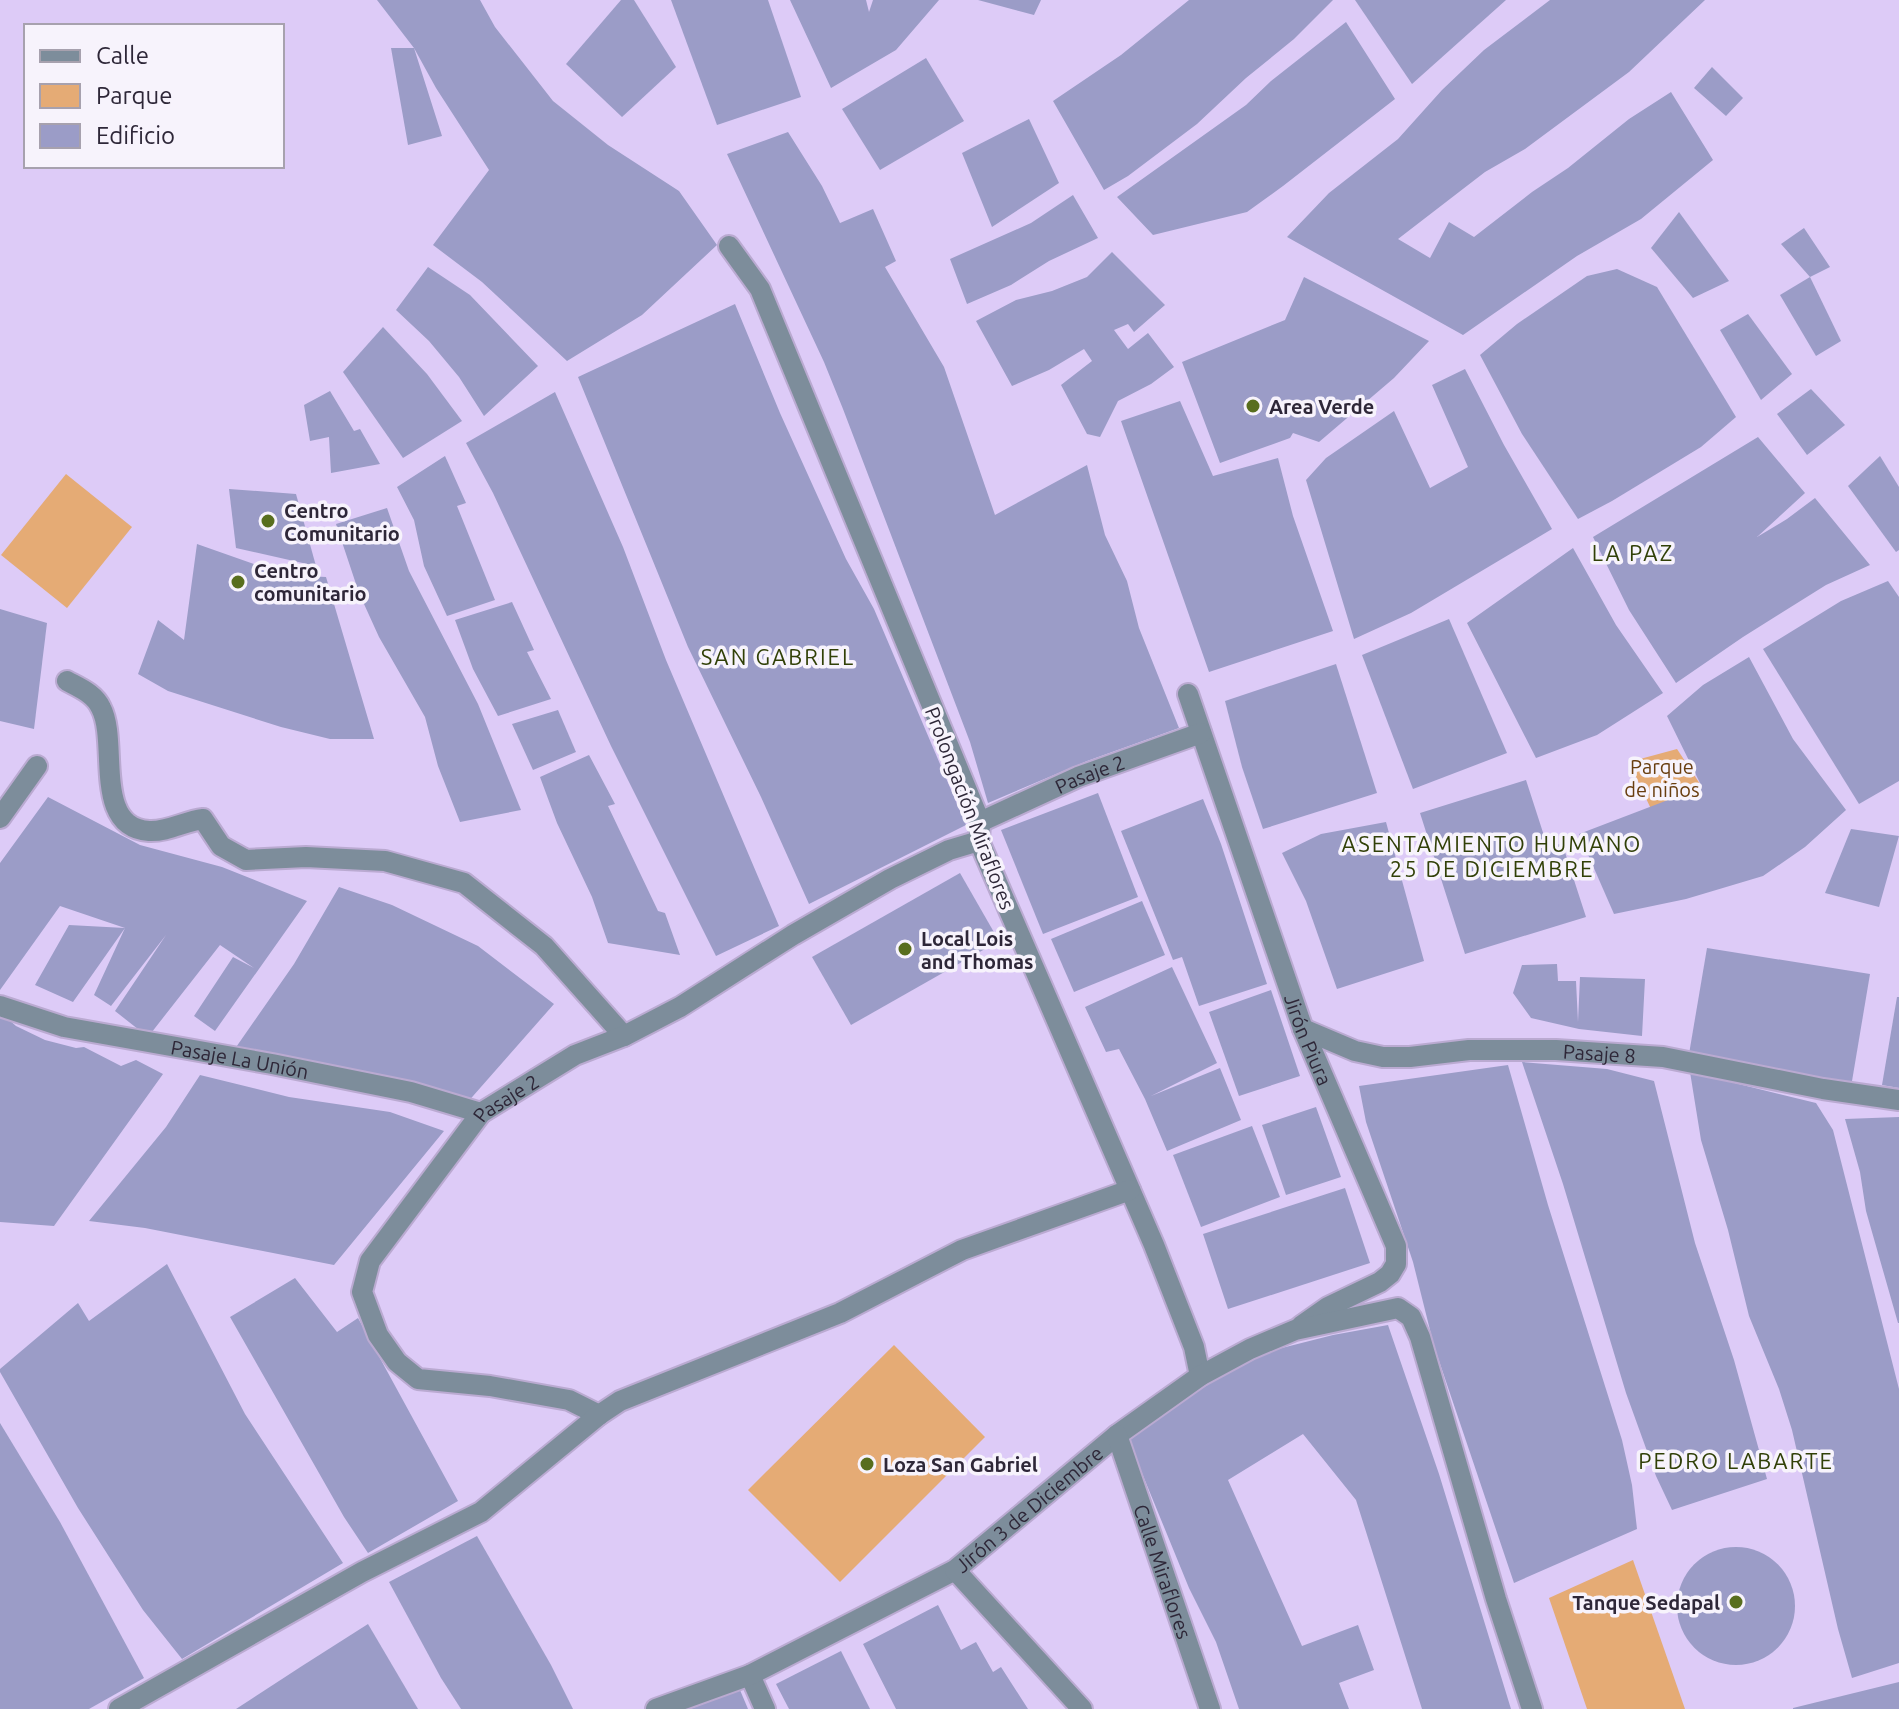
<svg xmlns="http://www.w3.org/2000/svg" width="1899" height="1709" font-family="Ubuntu,sans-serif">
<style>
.green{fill:#e5ab75}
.building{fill:#9b9cc7}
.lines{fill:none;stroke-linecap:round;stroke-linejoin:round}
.minor-casing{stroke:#baaad1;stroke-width:24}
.tertiary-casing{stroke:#baaad1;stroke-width:24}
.minor{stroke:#7d8d9b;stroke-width:20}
.tertiary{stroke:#7d8d9b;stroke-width:20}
.poi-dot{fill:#586e1e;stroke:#f7f3fc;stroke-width:3}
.labels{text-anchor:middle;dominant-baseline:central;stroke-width:7;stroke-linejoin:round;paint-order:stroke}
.poi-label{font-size:20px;font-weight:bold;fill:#2e2738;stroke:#f7f3fc;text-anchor:start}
.park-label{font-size:20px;fill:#693e0f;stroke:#f7f3fc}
.street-label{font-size:20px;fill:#2e2738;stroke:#f7f3fc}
.neighbourhood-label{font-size:22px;letter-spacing:2px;fill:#314007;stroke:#f7f3fc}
</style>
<rect width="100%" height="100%" fill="#ddcbf7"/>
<!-- green -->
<g class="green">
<polygon points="66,474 132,527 67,608 1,555"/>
<polygon points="1677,749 1702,787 1651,809 1629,762"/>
<polygon points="894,1345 985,1437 840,1582 748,1490"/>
<polygon points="1633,1560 1685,1709 1587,1709 1549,1598"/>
</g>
<!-- building -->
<g class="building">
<polygon points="377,0 480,0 495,27 553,101 608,145 679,191 717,245 642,315 567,361 482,282 433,245 489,170 436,88 414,48 442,136 408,145 391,48 414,48"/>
<polygon points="621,0 634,0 676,67 622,117 566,64"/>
<polygon points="671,0 768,0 801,97 717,125"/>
<polygon points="790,0 866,0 869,12 873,0 939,0 896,50 831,88"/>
<polygon points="978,0 1041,0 1034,15"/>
<polygon points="1189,0 1333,0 1294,39 1246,78 1197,124 1128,176 1104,190 1053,101 1121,55"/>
<polygon points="1355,0 1506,0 1412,84"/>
<polygon points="1550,0 1705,0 1629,72 1525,149 1485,172 1398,239 1430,258 1449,222 1474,237 1532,192 1568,168 1629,119 1671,92 1713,160 1641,219 1577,256 1463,335 1287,237 1329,193 1398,139 1442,90 1484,50"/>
<polygon points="1346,22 1395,99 1283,186 1247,212 1153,235 1117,197 1246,105 1271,81"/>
<polygon points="926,58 964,121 880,170 842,109"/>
<polygon points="1712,67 1743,98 1726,116 1694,88"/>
<polygon points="1029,119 1059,183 992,227 962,153"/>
<polygon points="788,132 822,186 840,223 873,209 896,261 885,267 944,367 995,515 1087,465 1105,535 1127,581 1139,628 1179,728 1087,761 988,803 970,742 843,409 824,362 727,154"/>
<polygon points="1073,195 1098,238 1049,261 1011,285 967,304 950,259 1031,223"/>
<polygon points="1679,212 1729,281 1693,298 1651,248"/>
<polygon points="1804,228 1830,267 1810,277 1781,244"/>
<polygon points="1112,252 1165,305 1134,332 1128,324 1114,330 1128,349 1148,333 1174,367 1151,384 1118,401 1100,437 1087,434 1061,385 1092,361 1084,349 1049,370 1012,386 976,321 1016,300 1052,291 1087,277"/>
<polygon points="428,267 470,295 538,366 484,416 459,377 429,341 396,310"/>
<polygon points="1617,269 1657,287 1736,417 1701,447 1612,501 1578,519 1522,434 1480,355 1517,324 1587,276"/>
<polygon points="1304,277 1429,341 1394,378 1319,442 1293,433 1290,438 1220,463 1182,362 1285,320"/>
<polygon points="1810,277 1841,341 1816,356 1780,295"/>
<polygon points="735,304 780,413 846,559 874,609 966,825 809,904 761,797 688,647 578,377"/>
<polygon points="1748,314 1792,374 1761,400 1720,330"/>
<polygon points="383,327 427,374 462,421 403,458 343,372"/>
<polygon points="1465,369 1504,445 1552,529 1411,613 1354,639 1306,480 1326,458 1394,411 1430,488 1468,467 1432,385"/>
<polygon points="1811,389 1845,425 1807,455 1777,414"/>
<polygon points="330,391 354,431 360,429 380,464 331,473 329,437 310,441 304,405"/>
<polygon points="555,392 623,547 666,660 779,926 716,956 611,746 493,493 466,443"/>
<polygon points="1180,401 1213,476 1278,458 1293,516 1333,631 1209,672 1121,421"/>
<polygon points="1758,437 1805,493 1757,537 1787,519 1815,498 1870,565 1826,585 1743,637 1676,683 1629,610 1593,537"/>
<polygon points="445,456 466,503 457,506 495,600 447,616 424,566 414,520 397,487"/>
<polygon points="1880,456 1899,487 1899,550 1896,552 1848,486"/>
<polygon points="229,489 296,494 316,566 236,548"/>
<polygon points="387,508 409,571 478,704 521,810 460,822 438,766 425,717 379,637 359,593 336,524"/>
<polygon points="197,544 285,575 326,577 374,739 330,739 281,727 168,691 138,674 158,620 184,640"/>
<polygon points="1573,548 1616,625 1663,693 1597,735 1536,758 1467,623"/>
<polygon points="1888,581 1899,597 1899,781 1859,804 1763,649 1841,601"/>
<polygon points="512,602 534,650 527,652 551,699 498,716 473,669 455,620"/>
<polygon points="0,609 47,623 34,729 0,721"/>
<polygon points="1449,619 1507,753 1413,789 1362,655"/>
<polygon points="1749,657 1793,739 1846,810 1805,847 1763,876 1686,899 1614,914 1579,834 1702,787 1667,716 1703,685"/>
<polygon points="1336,664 1377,793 1263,829 1242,767 1225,701"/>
<polygon points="558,710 576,752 533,770 512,724"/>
<polygon points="589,755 615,804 608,806 658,911 665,913 680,955 608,943 592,897 557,823 540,777"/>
<polygon points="1526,780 1548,848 1562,843 1586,917 1465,954 1420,813"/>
<polygon points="1098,793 1138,897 1043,934 1001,830"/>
<polygon points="48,797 140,845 222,867 307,901 215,1031 194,1016 233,957 254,968 220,945 148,1037 115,1011 166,935 111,1006 94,995 125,928 73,1002 35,985 69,925 125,928 60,906 0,990 0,863"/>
<polygon points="1203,799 1221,844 1267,984 1199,1006 1182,957 1173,960 1121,831"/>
<polygon points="1386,822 1424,961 1337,989 1306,901 1282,853 1321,834"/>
<polygon points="1851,829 1899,836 1879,907 1825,893"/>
<polygon points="960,873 999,941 851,1025 812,957"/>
<polygon points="339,887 392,905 478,946 554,1004 466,1104 232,1053 294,964"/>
<polygon points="1142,901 1165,955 1074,992 1051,939"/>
<polygon points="1707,948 1870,974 1851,1087 1689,1054"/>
<polygon points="1557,964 1558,981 1576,981 1578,1022 1580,977 1645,979 1642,1036 1579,1029 1531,1018 1513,993 1522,965"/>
<polygon points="1172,967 1217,1063 1151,1096 1220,1068 1241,1120 1167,1151 1145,1099 1119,1049 1106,1052 1085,1007"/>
<polygon points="1271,990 1300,1076 1239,1096 1209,1012"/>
<polygon points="1897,997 1899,997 1899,1088 1882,1085"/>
<polygon points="0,1012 16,1026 45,1040 76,1048 84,1047 121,1066 136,1060 163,1074 54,1226 0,1222"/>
<polygon points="1522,1062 1607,1069 1654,1081 1695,1243 1734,1360 1767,1479 1672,1510 1656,1476 1626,1393 1563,1184"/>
<polygon points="1508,1065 1548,1205 1622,1440 1632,1485 1637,1529 1514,1583 1434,1346 1413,1262 1366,1122 1359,1086"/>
<polygon points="1690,1072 1816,1103 1833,1130 1899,1389 1899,1663 1852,1678 1838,1629 1792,1430 1779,1389 1749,1316 1728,1230 1701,1140"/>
<polygon points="200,1075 289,1097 390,1112 444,1131 334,1265 145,1228 89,1221 166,1127"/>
<polygon points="1316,1107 1341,1177 1286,1195 1262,1125"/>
<polygon points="1899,1117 1899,1323 1898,1323 1866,1211 1860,1172 1845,1119"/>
<polygon points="1252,1126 1280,1197 1201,1227 1173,1155"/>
<polygon points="1345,1188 1370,1263 1228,1309 1203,1234"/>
<polygon points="167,1264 245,1414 343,1563 182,1659 143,1610 78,1508 0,1372 0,1369 78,1303 89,1321"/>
<polygon points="295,1278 337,1332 358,1318 458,1501 368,1553 344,1517 230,1317"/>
<polygon points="1388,1325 1439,1474 1511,1709 1422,1709 1356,1500 1303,1434 1228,1480 1302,1646 1358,1625 1374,1670 1339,1683 1349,1709 1239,1709 1216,1642 1189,1588 1128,1439 1180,1400 1254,1355 1333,1335"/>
<polygon points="0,1423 60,1522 144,1678 89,1709 0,1709"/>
<polygon points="477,1536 551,1665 573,1709 461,1709 441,1678 389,1582"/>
<circle cx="1736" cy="1606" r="59"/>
<polygon points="938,1605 961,1650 976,1642 993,1672 1001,1667 1028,1709 896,1709 863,1644"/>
<polygon points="368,1624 418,1709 236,1709 302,1666"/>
<polygon points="841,1651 870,1709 789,1709 776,1684"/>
<polygon points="1899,1682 1899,1709 1793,1709 1793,1708"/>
<polygon points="740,1690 748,1709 690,1709"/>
</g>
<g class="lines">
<defs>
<g id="minor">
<polyline points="729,246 760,289 980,822 979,841 1154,1245 1194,1347 1200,1376"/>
<path d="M 67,681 C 80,688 95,694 101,708 C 119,742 92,827 149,831 C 168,832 185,821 203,819 L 221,846 L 246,860 L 306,857 L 385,861 L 464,883 L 544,946 L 624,1036"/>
<path id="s1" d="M 1188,694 L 1303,1029 L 1396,1246 L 1396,1264 L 1390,1274 L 1380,1282 L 1328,1307 L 1301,1326"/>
<polyline points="0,818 37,766"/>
<path id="s2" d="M 980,822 L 1078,777 L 1201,733"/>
<path id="s3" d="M 0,1006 L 64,1027 L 272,1064 L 411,1092 L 481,1113"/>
<path id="s4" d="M 1303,1029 L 1355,1051 L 1383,1057 L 1410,1057 L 1469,1050 L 1556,1050 L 1663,1057 L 1823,1089 L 1899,1100"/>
<path id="s5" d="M 599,1415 L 569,1400 L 490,1386 L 418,1379 L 397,1362 L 378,1335 L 362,1292 L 370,1261 L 481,1113 L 575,1055 L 624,1036 L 680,1007 L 793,935 L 890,879 L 949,850 L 979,841"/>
<polyline points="750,1675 765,1709"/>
<polyline points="119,1709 362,1572 481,1512 599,1415 620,1401 840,1313 962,1250 1130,1190"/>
<path id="s6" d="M 656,1709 L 750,1675 L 955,1570 L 1117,1435 L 1200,1376 L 1250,1349 L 1295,1330 L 1398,1308 L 1411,1317 L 1420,1337 L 1496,1599 L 1532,1709"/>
</g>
<g id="tertiary">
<path id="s7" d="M 1117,1435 L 1210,1709"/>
<polyline points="955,1570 1082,1709"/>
</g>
</defs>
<!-- minor casing -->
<use href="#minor" class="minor-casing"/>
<!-- tertiary casing -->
<use href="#tertiary" class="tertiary-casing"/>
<!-- minor -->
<use href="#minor" class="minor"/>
<!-- tertiary -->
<use href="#tertiary" class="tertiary"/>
</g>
<!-- markers -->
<g class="poi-dot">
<circle cx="1253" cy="406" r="8"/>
<circle cx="268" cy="521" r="8"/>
<circle cx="238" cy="582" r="8"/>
<circle cx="905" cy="949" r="8"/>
<circle cx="867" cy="1464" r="8"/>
<circle cx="1736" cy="1602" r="8"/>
</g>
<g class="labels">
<!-- poi labels -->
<g class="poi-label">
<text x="1269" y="406">Area Verde</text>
<text x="284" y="510">Centro<tspan x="284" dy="23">Comunitario</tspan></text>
<text x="254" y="570">Centro<tspan x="254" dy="23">comunitario</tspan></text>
<text x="921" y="938">Local Lois<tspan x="921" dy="23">and Thomas</tspan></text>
<text x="883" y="1464">Loza San Gabriel</text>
<text x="1720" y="1602" text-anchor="end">Tanque Sedapal</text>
</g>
<!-- park labels -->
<g class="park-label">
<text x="1662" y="766">Parque<tspan x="1662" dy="23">de niños</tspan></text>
</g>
<!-- street labels -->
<g class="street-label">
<text stroke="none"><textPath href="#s2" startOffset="120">Pasaje 2</textPath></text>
<text transform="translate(970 808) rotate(69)">Prolongación Miraflores</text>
<text stroke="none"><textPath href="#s1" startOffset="366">Jirón Piura</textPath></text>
<text stroke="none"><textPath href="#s4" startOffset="302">Pasaje 8</textPath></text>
<text stroke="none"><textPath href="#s3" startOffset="246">Pasaje La Unión</textPath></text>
<text stroke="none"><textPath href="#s5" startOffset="538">Pasaje 2</textPath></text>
<text stroke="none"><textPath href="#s6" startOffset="426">Jirón 3 de Diciembre</textPath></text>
<text stroke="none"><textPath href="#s7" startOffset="144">Calle Miraflores</textPath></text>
</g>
<!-- neighbourhood labels -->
<g class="neighbourhood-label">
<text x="1633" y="552">LA PAZ</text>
<text x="778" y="656">SAN GABRIEL</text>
<text x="1492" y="843">ASENTAMIENTO HUMANO<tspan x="1492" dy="25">25 DE DICIEMBRE</tspan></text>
<text x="1736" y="1460">PEDRO LABARTE</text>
</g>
</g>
<!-- legend -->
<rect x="24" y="24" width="260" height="144" fill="#f7f3fc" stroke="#a7a1ae" stroke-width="2"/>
<rect x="40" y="50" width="40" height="12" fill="#7d8d9b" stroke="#a7a1ae" stroke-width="2"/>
<text x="96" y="64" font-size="24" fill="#2e2738">Calle</text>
<rect x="40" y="84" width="40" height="24" fill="#e5ab75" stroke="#a7a1ae" stroke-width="2"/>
<text x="96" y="104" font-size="24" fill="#2e2738">Parque</text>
<rect x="40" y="124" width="40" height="24" fill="#9b9cc7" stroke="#a7a1ae" stroke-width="2"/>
<text x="96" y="144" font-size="24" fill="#2e2738">Edificio</text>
</svg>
